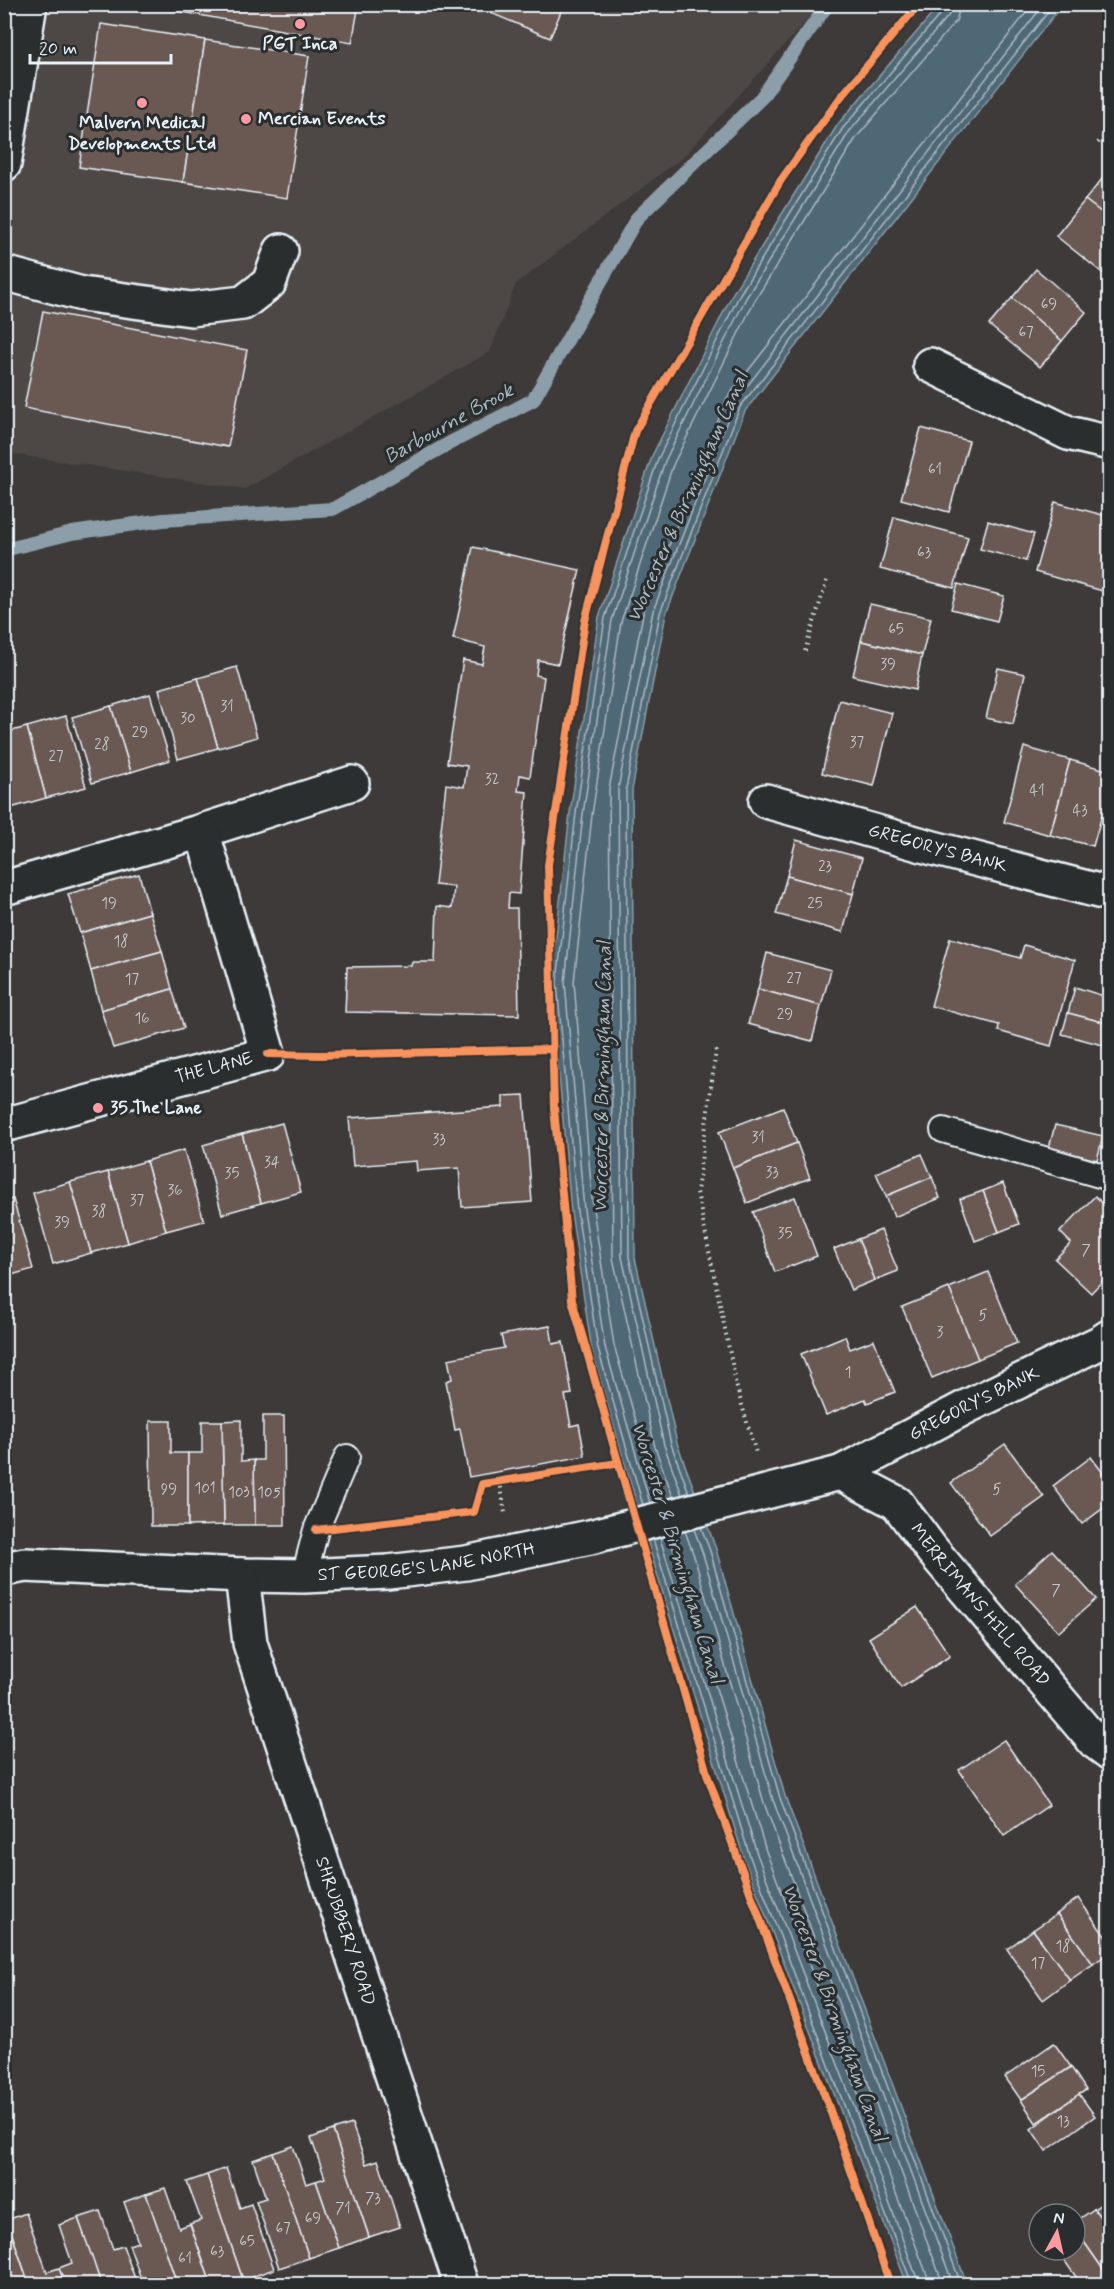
<svg xmlns="http://www.w3.org/2000/svg" width="1114" height="2289" font-family="Mynerve,sans-serif">
<style>
.built{fill:#4d4644}
.water{fill:#4f6774;stroke:#8c9ea9;stroke-width:1.5}
.lines{fill:none;stroke-linecap:round;stroke-linejoin:round}
.shore{stroke:#abbac3;stroke-width:1.5}
.stream{stroke:#8c9ea9;stroke-width:14}
.building{fill:#6a5952;stroke:#e8f1f8;stroke-width:1.5}
.lane-casing{stroke:#e8f1f8;stroke-width:28}
.street-casing{stroke:#e8f1f8;stroke-width:38}
.path{stroke:#e8f1f8;stroke-width:4;stroke-dasharray:1.5 4.5;stroke-linecap:butt}
.lane{stroke:#2a2d2e;stroke-width:24}
.street{stroke:#2a2d2e;stroke-width:33}
.cycleway-casing{stroke:#2a2d2e;stroke-width:11}
.cycleway{stroke:#f8935d;stroke-width:8}
.poi-dot{fill:#ff9aa2;stroke:#2a2d2e;stroke-width:2}
.labels{text-anchor:middle;dominant-baseline:central;stroke-width:6;stroke-linejoin:round;paint-order:stroke}
.number-label{font-size:15px;fill:#c8cbce}
.poi-label{font-size:18px;font-weight:bold;fill:#e8f1f8;stroke:#2a2d2e}
.street-label{font-size:18px;fill:#e8f1f8;stroke:#2a2d2e}
.water-label{font-size:20px;font-style:italic;fill:#abbac3;stroke:#2a2d2e}
</style>
<rect width="100%" height="100%" fill="#3d3a39"/>
<filter id="ink" filterUnits="userSpaceOnUse"><feTurbulence type="fractalNoise" baseFrequency=".0167" numOctaves="2"/><feDisplacementMap in="SourceGraphic" scale="12" xChannelSelector="R" yChannelSelector="G"/><feConvolveMatrix kernelMatrix="1 2 1 2 8 2 1 2 1" color-interpolation-filters="sRGB"/></filter>
<g filter="url(#ink)">
<!-- built -->
<polygon class="built" points="4,5 821,5 683,157 516,284 490,352 245,489 5,453"/>
<!-- water -->
<polygon class="water" points="940,5 1062,5 745,411 666,614 632,790 635,1258 677,1443 716,1549 785,1796 967,2284 907,2284 744,1859 660,1584 592,1351 571,1212 551,982 570,813 599,617 652,456 734,291 838,124"/>
<g class="lines">
<!-- shore -->
<g class="shore">
<polyline points="689,1493 671,1444 629,1257 626,789 660,613 740,407 1054,4"/>
<polyline points="682,1495 664,1445 622,1257 618,789 653,611 734,403 1044,4"/>
<polyline points="673,1497 655,1447 613,1258 609,789 644,609 727,398 1033,4"/>
<polyline points="659,1501 614,1345 593,1209 574,982 592,815 621,622 673,465 754,302 856,138 956,21 961,4"/>
<polyline points="650,1503 605,1347 584,1210 565,982 583,814 612,620 665,461 746,298 849,132 949,15 952,4"/>
<polyline points="643,1505 598,1349 577,1211 557,982 576,813 605,618 658,459 740,294 843,128 943,11 944,4"/>
<polyline points="701,1527 710,1551 780,1798 961,2284"/>
<polyline points="694,1529 703,1554 773,1800 953,2284"/>
<polyline points="685,1531 694,1556 764,1803 943,2284"/>
<polyline points="669,1535 766,1851 927,2275 928,2284"/>
<polyline points="660,1538 757,1854 855,2109 919,2284"/>
<polyline points="653,1539 750,1857 912,2284"/>
</g>
<!-- stream -->
<polyline class="stream" points="4,550 72,533 163,520 333,509 448,444 533,400 637,218 761,98 828,4"/>
</g>
<!-- building -->
<g class="building">
<polygon points="139,4 359,4 352,43"/>
<polygon points="470,4 564,4 550,38"/>
<polygon points="101,24 205,40 183,182 79,167"/>
<polygon points="205,40 309,56 287,198 183,182"/>
<polygon points="1110,169 1110,219 1085,200"/>
<polygon points="1085,200 1110,219 1110,279 1056,236"/>
<polygon points="1036,269 1086,312 1062,341 1012,298"/>
<polygon points="1012,298 1062,341 1040,367 989,325"/>
<polygon points="43,311 247,350 228,447 24,408"/>
<polygon points="921,428 969,441 949,512 901,499"/>
<polygon points="1055,502 1110,517 1110,593 1035,572"/>
<polygon points="894,517 968,537 954,588 880,569"/>
<polygon points="988,521 1034,534 1026,561 980,549"/>
<polygon points="473,547 580,570 558,664 538,660 536,675 544,677 530,777 520,775 518,791 527,792 519,894 509,893 508,908 517,908 519,1015 345,1012 347,967 411,966 412,962 435,962 437,906 452,908 454,887 435,885 446,784 464,787 467,766 447,763 463,660 482,664 485,647 453,639"/>
<polygon points="958,584 1004,596 997,621 951,609"/>
<polygon points="870,604 931,618 922,655 861,641"/>
<polygon points="861,641 922,655 915,690 853,676"/>
<polygon points="237,667 257,737 218,748 198,678"/>
<polygon points="998,668 1025,674 1013,724 986,718"/>
<polygon points="198,678 218,748 178,759 159,689"/>
<polygon points="150,694 170,760 131,772 111,706"/>
<polygon points="839,700 892,713 874,786 822,773"/>
<polygon points="111,706 131,772 92,783 72,717"/>
<polygon points="66,716 86,787 46,798 27,727"/>
<polygon points="27,727 46,798 7,809 4,800 4,733"/>
<polygon points="1024,747 1070,760 1050,835 1004,822"/>
<polygon points="1070,760 1110,771 1110,787 1093,846 1050,835"/>
<polygon points="796,840 862,858 853,894 787,876"/>
<polygon points="139,874 150,913 80,933 68,894"/>
<polygon points="787,876 853,894 843,932 776,914"/>
<polygon points="150,913 162,951 91,971 80,933"/>
<polygon points="950,938 1020,958 1024,945 1075,960 1051,1046 998,1031 999,1025 931,1006"/>
<polygon points="162,951 172,989 101,1010 91,971"/>
<polygon points="767,953 831,970 821,1006 758,989"/>
<polygon points="1075,987 1110,998 1110,1024 1068,1013"/>
<polygon points="172,989 184,1028 113,1048 101,1010"/>
<polygon points="758,989 821,1006 812,1041 748,1024"/>
<polygon points="1068,1013 1110,1024 1106,1046 1062,1034"/>
<polygon points="524,1095 532,1202 462,1207 459,1168 417,1171 416,1161 353,1166 349,1118 503,1107 503,1096"/>
<polygon points="783,1107 797,1143 733,1168 719,1132"/>
<polygon points="282,1123 301,1192 261,1203 242,1134"/>
<polygon points="1055,1125 1103,1136 1097,1160 1049,1148"/>
<polygon points="242,1134 261,1203 222,1214 203,1145"/>
<polygon points="797,1143 810,1178 747,1203 733,1168"/>
<polygon points="184,1150 204,1221 166,1231 146,1161"/>
<polygon points="922,1154 932,1177 886,1196 876,1173"/>
<polygon points="146,1161 166,1231 128,1243 108,1172"/>
<polygon points="108,1172 128,1243 91,1253 70,1182"/>
<polygon points="932,1177 940,1198 894,1217 886,1196"/>
<polygon points="70,1182 91,1253 53,1264 33,1193"/>
<polygon points="1003,1183 1019,1224 999,1232 983,1191"/>
<polygon points="983,1191 999,1232 975,1241 960,1199"/>
<polygon points="1095,1196 1110,1210 1110,1273 1091,1293 1055,1259 1071,1243 1060,1232"/>
<polygon points="795,1197 817,1256 775,1272 753,1212"/>
<polygon points="13,1199 33,1269 4,1277 4,1201"/>
<polygon points="881,1230 898,1271 875,1280 858,1239"/>
<polygon points="858,1239 875,1280 851,1290 834,1249"/>
<polygon points="988,1272 1017,1343 978,1359 949,1288"/>
<polygon points="949,1288 978,1359 932,1378 902,1307"/>
<polygon points="550,1326 553,1344 563,1342 572,1394 565,1395 571,1426 579,1424 585,1456 469,1477 460,1429 455,1430 446,1381 452,1379 448,1359 504,1348 501,1335"/>
<polygon points="845,1336 850,1349 874,1340 895,1392 867,1403 865,1399 826,1415 801,1354"/>
<polygon points="263,1416 284,1416 285,1525 255,1525 254,1460 263,1460"/>
<polygon points="241,1420 241,1461 254,1460 255,1525 224,1525 222,1421"/>
<polygon points="150,1421 171,1421 171,1453 188,1453 188,1526 151,1526"/>
<polygon points="202,1421 222,1421 224,1525 188,1526 188,1453 202,1453"/>
<polygon points="1005,1444 1044,1497 990,1536 951,1483"/>
<polygon points="1091,1457 1110,1482 1110,1503 1082,1524 1053,1486"/>
<polygon points="1052,1550 1096,1599 1059,1632 1015,1584"/>
<polygon points="917,1607 950,1656 901,1688 869,1638"/>
<polygon points="1004,1740 1049,1805 1004,1836 959,1770"/>
<polygon points="1078,1898 1110,1943 1110,1952 1093,1964 1057,1914"/>
<polygon points="1057,1914 1093,1964 1070,1980 1033,1930"/>
<polygon points="1033,1930 1070,1980 1043,2000 1007,1949"/>
<polygon points="1054,2043 1071,2067 1021,2100 1005,2077"/>
<polygon points="1071,2067 1086,2090 1036,2123 1021,2100"/>
<polygon points="1079,2094 1095,2116 1046,2151 1031,2129"/>
<polygon points="352,2124 366,2164 378,2160 400,2227 369,2237 333,2130"/>
<polygon points="333,2130 369,2237 339,2248 316,2181 325,2178 311,2138"/>
<polygon points="293,2146 306,2184 316,2181 339,2248 309,2258 273,2153"/>
<polygon points="273,2153 309,2258 279,2268 256,2201 266,2198 253,2160"/>
<polygon points="226,2168 240,2208 251,2204 274,2269 243,2280 207,2175"/>
<polygon points="207,2175 243,2280 230,2284 211,2284 190,2224 201,2220 187,2182"/>
<polygon points="165,2188 179,2228 190,2224 211,2284 177,2284 146,2194"/>
<polygon points="146,2194 160,2234 177,2284 143,2284 129,2245 138,2242 124,2202"/>
<polygon points="1110,2198 1110,2230 1094,2209"/>
<polygon points="1094,2209 1110,2230 1110,2273 1107,2275 1075,2229 1075,2222"/>
<polygon points="100,2211 113,2249 123,2246 137,2284 101,2284 78,2218"/>
<polygon points="26,2213 47,2272 59,2268 65,2284 29,2284 7,2220"/>
<polygon points="78,2218 92,2257 101,2284 65,2284 59,2268 72,2263 59,2225"/>
<polygon points="7,2220 27,2279 29,2284 10,2284 4,2269 4,2221"/>
<polygon points="1075,2229 1107,2275 1094,2284 1081,2284 1057,2250 1075,2250"/>
</g>
<g class="lines">
<defs>
<g id="lane">
<polyline points="943,1130 1110,1178"/>
<polyline points="304,1576 316,1530 347,1457"/>
</g>
<g id="street">
<polyline points="4,164 30,4"/>
<polyline points="4,273 82,294 191,309 243,303 269,283 281,251"/>
<polyline points="930,365 1068,433 1110,443"/>
<path id="s1" d="M 766,801 L 933,848 L 1110,894"/>
<polyline points="202,831 352,783"/>
<polyline points="4,888 202,831 268,1054 4,1125"/>
<path id="s2" d="M 840,1473 L 897,1503 L 932,1550 L 1095,1742 L 1110,1753"/>
<path id="s3" d="M 4,1569 L 25,1565 L 242,1575 L 304,1576 L 388,1572 L 466,1563 L 513,1553 L 590,1537 L 840,1473 L 968,1406 L 1101,1342 L 1110,1336"/>
<path id="s4" d="M 242,1575 L 250,1643 L 461,2284"/>
</g>
</defs>
<!-- lane casing -->
<use href="#lane" class="lane-casing"/>
<!-- street casing -->
<use href="#street" class="street-casing"/>
<!-- path -->
<g class="path">
<polyline points="1098,143 1110,130"/>
<polyline points="805,651 827,580"/>
<polyline points="716,1050 697,1192 737,1388 756,1453"/>
<polyline points="500,1481 505,1513"/>
</g>
<!-- lane -->
<use href="#lane" class="lane"/>
<!-- street -->
<use href="#street" class="street"/>
<defs>
<g id="cycleway">
<polyline points="268,1054 320,1055 553,1049"/>
<polyline points="316,1530 474,1512 482,1484 618,1463"/>
<polyline points="890,2284 831,2113 708,1777 572,1300 554,1108 548,865 585,621 635,431 781,180 840,98 919,4"/>
</g>
</defs>
<!-- cycleway casing -->
<use href="#cycleway" class="cycleway-casing"/>
<!-- cycleway -->
<use href="#cycleway" class="cycleway"/>
</g>
</g>
<!-- markers -->
<g class="poi-dot">
<circle cx="300" cy="24" r="6"/>
<circle cx="142" cy="103" r="6"/>
<circle cx="246" cy="119" r="6"/>
<circle cx="98" cy="1108" r="6"/>
</g>
<g class="labels">
<!-- number labels -->
<g class="number-label">
<text x="1049" y="305">69</text>
<text x="1026" y="333">67</text>
<text x="935" y="470">61</text>
<text x="924" y="553">63</text>
<text x="896" y="630">65</text>
<text x="888" y="665">39</text>
<text x="227" y="707">31</text>
<text x="188" y="719">30</text>
<text x="140" y="733">29</text>
<text x="857" y="743">37</text>
<text x="102" y="745">28</text>
<text x="56" y="757">27</text>
<text x="492" y="780">32</text>
<text x="1037" y="791">41</text>
<text x="1080" y="811">43</text>
<text x="825" y="867">23</text>
<text x="109" y="904">19</text>
<text x="815" y="904">25</text>
<text x="121" y="942">18</text>
<text x="794" y="979">27</text>
<text x="132" y="980">17</text>
<text x="785" y="1015">29</text>
<text x="142" y="1019">16</text>
<text x="758" y="1138">31</text>
<text x="439" y="1140">33</text>
<text x="272" y="1163">34</text>
<text x="772" y="1173">33</text>
<text x="232" y="1174">35</text>
<text x="175" y="1191">36</text>
<text x="137" y="1201">37</text>
<text x="99" y="1212">38</text>
<text x="62" y="1223">39</text>
<text x="785" y="1234">35</text>
<text x="1086" y="1251">7</text>
<text x="983" y="1316">5</text>
<text x="940" y="1333">3</text>
<text x="848" y="1373">1</text>
<text x="205" y="1489">101</text>
<text x="169" y="1490">99</text>
<text x="997" y="1490">5</text>
<text x="239" y="1493">103</text>
<text x="269" y="1493">105</text>
<text x="1056" y="1591">7</text>
<text x="1063" y="1947">18</text>
<text x="1038" y="1964">17</text>
<text x="1038" y="2072">15</text>
<text x="1063" y="2122">13</text>
<text x="373" y="2199">73</text>
<text x="343" y="2209">71</text>
<text x="313" y="2219">69</text>
<text x="283" y="2229">67</text>
<text x="247" y="2242">65</text>
<text x="217" y="2252">63</text>
<text x="185" y="2259">61</text>
</g>
<!-- poi labels -->
<g class="poi-label">
<text x="300" y="44">PGT Inca</text>
<text x="258" y="119" text-anchor="start">Mercian Events</text>
<text x="142" y="123">Malvern Medical<tspan x="142" dy="21">Developments Ltd</tspan></text>
<text x="110" y="1108" text-anchor="start">35 The Lane</text>
</g>
<!-- street labels -->
<g class="street-label">
<text stroke="none"><textPath href="#s1" startOffset="178">GREGORY'S BANK</textPath></text>
<text transform="translate(214 1068) rotate(-15)">THE LANE</text>
<text stroke="none"><textPath href="#s3" startOffset="999">GREGORY'S BANK</textPath></text>
<text stroke="none"><textPath href="#s3" startOffset="424">ST GEORGE'S LANE NORTH</textPath></text>
<text stroke="none"><textPath href="#s2" startOffset="196">MERRIMANS HILL ROAD</textPath></text>
<text stroke="none"><textPath href="#s4" startOffset="372">SHRUBBERY ROAD</textPath></text>
</g>
<!-- water labels -->
<g class="water-label">
<text transform="translate(449 424) rotate(-29)">Barbourne Brook</text>
<text transform="translate(688 497) rotate(-66)">Worcester &amp; Birmingham Canal</text>
<text transform="translate(603 1077) rotate(-89)">Worcester &amp; Birmingham Canal</text>
<text transform="translate(677 1553) rotate(73)">Worcester &amp; Birmingham Canal</text>
<text transform="translate(834 2013) rotate(70)">Worcester &amp; Birmingham Canal</text>
</g>
</g>
<!-- margin -->
<rect width="1114" height="2289" fill="none" stroke="#2a2d2e" stroke-width="24"/>
<rect x="12" y="12" width="1090" height="2265" fill="none" stroke="#e8f1f8" stroke-width="2" filter="url(#ink)"/>
<!-- north arrow -->
<g transform="translate(1057 2232) rotate(8)"><circle r="28" fill="#2a2d2e" stroke="#767b7f" stroke-width="1.5"/>
<path d="M0-4.5L10 22L0 15L-10 22Z" fill="#ff9aa2"/>
<text y="-9" font-size="16" font-weight="bold" text-anchor="middle" fill="#e8f1f8">N</text>
</g>
<!-- scale -->
<path d="M30 54v9h141v-9" fill="none" stroke="#e8f1f8" stroke-width="3"/>
<text x="39" y="54" font-size="18" fill="#e8f1f8" stroke="#2a2d2e" stroke-width="4.5" paint-order="stroke">20 m</text>
</svg>
